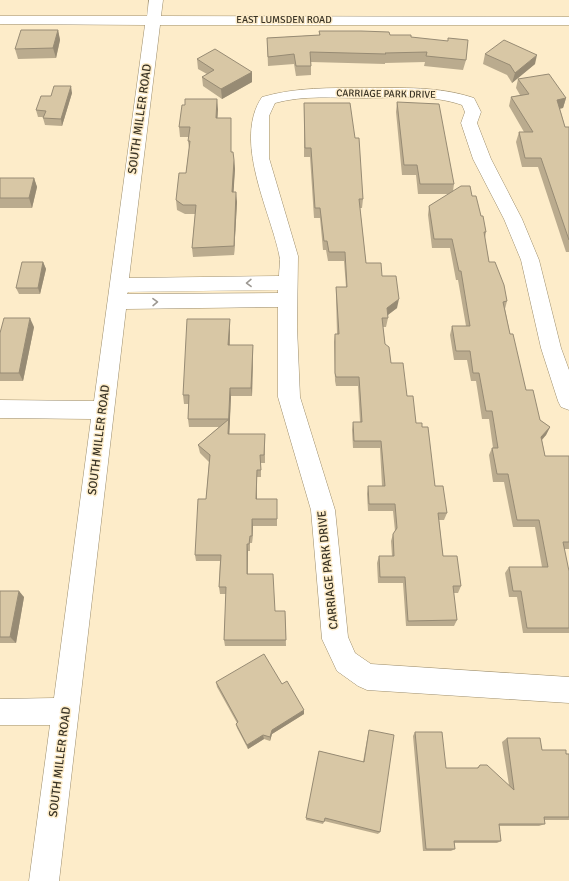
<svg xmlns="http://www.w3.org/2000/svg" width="569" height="881" font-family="Signika,sans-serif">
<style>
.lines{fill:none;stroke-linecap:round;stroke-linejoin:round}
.minor-casing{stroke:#9c8d6c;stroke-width:1}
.minor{fill:#fff;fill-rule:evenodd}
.wall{fill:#baab8e}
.shaded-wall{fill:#978b74}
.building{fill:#d8c7a5;stroke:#978b74}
.oneway{stroke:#9c9892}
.labels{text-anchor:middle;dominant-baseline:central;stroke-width:3;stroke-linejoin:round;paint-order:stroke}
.far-street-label{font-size:10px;fill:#383224;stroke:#fdecc9}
.street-label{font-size:12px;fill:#383224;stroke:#fdecc9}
</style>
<rect width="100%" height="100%" fill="#fdecc9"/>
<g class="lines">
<defs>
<path id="minor" d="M 149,0 L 163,0 L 161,16 L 569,17 L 569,25 L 160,25 L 129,278 L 279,276 C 279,269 281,261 279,254 C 269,208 233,140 262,97 C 297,87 330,88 365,88 C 403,88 438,86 474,98 L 481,112 L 477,123 L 491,159 L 522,219 L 539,260 L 561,348 L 569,370 L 569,410 L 561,407 L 558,401 L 541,348 L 521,260 L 504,219 L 473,159 L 461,123 L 465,112 L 462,105 C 430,94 397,98 364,98 C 334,98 304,95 275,103 L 269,116 L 269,158 L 298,256 L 297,327 L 300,397 L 335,510 L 348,637 L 355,653 L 371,664 L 569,677 L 569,703 L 367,690 L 358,686 L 337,671 L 322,639 L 311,510 L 278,397 L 278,307 L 126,309 L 59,881 L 29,881 L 50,725 L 0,725 L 0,699 L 54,698 L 91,419 L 0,418 L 0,400 L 94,401 L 145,25 L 0,24 L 0,16 L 147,16 ZM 278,290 L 278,293 L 127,294 L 128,292 Z"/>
</defs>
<!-- minor casing -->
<use href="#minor" class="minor-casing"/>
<!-- minor -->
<use href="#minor" class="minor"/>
</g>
<!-- wall -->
<g class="wall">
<polygon points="58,30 60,40 56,58 18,59 15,49"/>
<polygon points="319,31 411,37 466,60 463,70 424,66 425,62 385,63 385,64 311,62 311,75 296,76 294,64 268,66 267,38 319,35"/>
<polygon points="485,54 535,64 512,83 507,75 483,64"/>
<polygon points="197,59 252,72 252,82 222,99 203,86 202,77 207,74 198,69"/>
<polygon points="518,79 566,98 563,108 560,109 565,127 569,127 569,252 566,252 538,167 522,167 516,142 519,132 524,132 509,106 511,97 520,95 516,88"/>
<polygon points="72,93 62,126 45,125 43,118 44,117 38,117 36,110 51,96"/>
<polygon points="397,102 454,184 453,191 472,196 481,216 486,232 485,238 489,262 507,301 505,309 510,334 526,390 540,420 550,427 546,435 542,440 545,456 569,456 569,549 564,549 569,571 569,633 523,633 517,597 509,597 505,573 509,567 542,567 535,527 513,527 504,482 493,482 489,455 492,448 493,448 489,419 482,419 476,381 471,381 467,360 454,360 450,335 452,326 466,326 458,280 456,280 450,248 432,248 428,215 429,206 449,194 418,194 416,175 402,175 396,112"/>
<polygon points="304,103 355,138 363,199 362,208 360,208 366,263 382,276 397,308 388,315 388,318 386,327 383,327 385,344 391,363 407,396 416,423 422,427 435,486 447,513 444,520 439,520 443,556 461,586 458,593 453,593 457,620 454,626 406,626 403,583 378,583 377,563 379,556 392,556 391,541 393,534 395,531 393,511 368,511 367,494 368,486 382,486 380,448 353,448 352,430 353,422 360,422 358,386 336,386 335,381 334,342 335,334 337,334 336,296 336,287 346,287 344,261 328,261 326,250 323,250 320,218 314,218 310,157 304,157"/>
<polygon points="185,105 218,109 217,118 231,127 231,152 234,160 235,169 233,192 237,202 234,255 193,257 192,248 195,214 185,214 177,210 176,200 186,173 189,148 188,141 189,137 180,137 179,127"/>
<polygon points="0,178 34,178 37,187 32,208 0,208"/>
<polygon points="43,262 46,269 40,294 19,294 16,288"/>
<polygon points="34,327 23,381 0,381 0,333"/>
<polygon points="230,328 230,345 253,345 253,354 252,396 231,396 229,434 265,434 265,463 261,463 261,477 257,477 257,499 277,499 277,526 253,526 252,543 250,543 250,551 248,551 248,574 275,611 285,611 286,646 225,646 224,640 226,594 220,594 219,587 220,561 196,561 195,555 206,499 209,462 200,453 198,445 219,427 189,427 188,419 189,404 184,404 183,395"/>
<polygon points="0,591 24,597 16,643 0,643"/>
<polygon points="216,682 282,684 304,714 272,734 270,741 264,739 248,749 237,728 236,724 237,723 217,687"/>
<polygon points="369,730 380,832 378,834 324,821 323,824 306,820 319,751 363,762 368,734"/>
<polygon points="415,732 446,768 477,768 480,765 509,785 502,742 507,738 542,750 569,754 569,820 544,820 545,824 539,826 499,826 501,841 497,843 454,843 455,849 451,851 423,851 413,736"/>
</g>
<!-- shaded-wall -->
<g class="shaded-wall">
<polygon points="58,30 60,40 56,58 53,48"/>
<polygon points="537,55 535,64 512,83 515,73"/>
<polygon points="252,72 252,82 222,99 221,89"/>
<polygon points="71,86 72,93 62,126 61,119"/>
<polygon points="566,98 563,108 554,109 557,100"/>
<polygon points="217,99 218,109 217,127 216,118"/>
<polygon points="234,160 235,169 233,202 232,192"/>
<polygon points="34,178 37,187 32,208 29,198"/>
<polygon points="236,192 237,202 234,255 234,246"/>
<polygon points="43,262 46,269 40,294 38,288"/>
<polygon points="399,299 397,308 385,317 387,308"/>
<polygon points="30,318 34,327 23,381 19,373"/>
<polygon points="230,319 230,328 229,354 228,345"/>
<polygon points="253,345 253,354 252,396 251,388"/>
<polygon points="230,388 231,396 229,442 228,434"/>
<polygon points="550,427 546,435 537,445 541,437"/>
<polygon points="257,470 257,506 256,499"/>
<polygon points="252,519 253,526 252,543"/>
<polygon points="247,544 248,551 247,580"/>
<polygon points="19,591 24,597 16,643 10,637"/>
<polygon points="304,710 304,714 272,734 270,741 270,737 272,730"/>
<polygon points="263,735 264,739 248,749 247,745"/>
</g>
<!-- building -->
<g class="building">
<polygon points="21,30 58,30 53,48 15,49"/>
<polygon points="319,31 361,31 389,32 390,35 411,35 411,37 448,41 448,38 468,40 466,60 426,56 427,52 385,53 386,54 310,52 311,66 296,66 294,54 268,57 267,38 320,35"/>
<polygon points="504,40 537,55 515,73 510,65 485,54"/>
<polygon points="215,49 252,72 221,89 202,77 214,70 197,59"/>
<polygon points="549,74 566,98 557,100 565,127 569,127 569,240 541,158 525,158 519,132 533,132 511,97 529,94 518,79"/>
<polygon points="54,86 71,86 61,119 43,118 46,111 36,110 41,96 51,96"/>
<polygon points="185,99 217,99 216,118 231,118 231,152 233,152 234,160 232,192 236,192 234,246 192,248 196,205 183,205 176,200 179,173 186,173 190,141 188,141 190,127 179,127 182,105 185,105"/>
<polygon points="397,102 439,104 454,184 420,184 417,165 404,165"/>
<polygon points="304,103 350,103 355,138 359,138 363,199 359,199 366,263 381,263 382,276 396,276 399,299 387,308 388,318 382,318 385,344 389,347 391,363 403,363 407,396 413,396 416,423 422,423 422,427 428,427 435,486 443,486 447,513 438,513 443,556 457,556 461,586 453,586 457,620 408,621 405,577 380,577 379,556 394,556 393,534 397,528 395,504 369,504 368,486 385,486 381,441 354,441 353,422 362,422 359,377 336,377 335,373 335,334 339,334 336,287 347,287 345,252 329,252 327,241 324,241 320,208 315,208 311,148 305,148"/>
<polygon points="0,178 34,178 29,198 0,198"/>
<polygon points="461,186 470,186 472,196 476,196 481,216 483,216 486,232 484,232 489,262 495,262 504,285 507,301 503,302 510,334 513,334 526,390 533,390 540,420 550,427 541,437 545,456 569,456 569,542 563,542 569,571 569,628 527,628 521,591 513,591 509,567 548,567 539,520 517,520 508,474 497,474 492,448 498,448 492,411 486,411 479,373 473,373 470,351 456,351 452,326 470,326 461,271 459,271 452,239 434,239 429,206"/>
<polygon points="22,262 43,262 38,288 16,288"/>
<polygon points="4,318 30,318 19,373 0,373 0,333"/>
<polygon points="187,319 230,319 228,345 253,345 251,388 230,388 228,434 265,434 264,455 260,455 261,470 257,470 256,499 277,499 277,519 252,519 252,536 250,536 249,544 247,544 247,574 273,574 275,611 285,611 286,640 224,640 226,587 219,587 221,555 195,555 198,499 206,499 210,455 198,445 229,419 188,419 189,395 183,395"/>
<polygon points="0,591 19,591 10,637 0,637"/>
<polygon points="264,654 282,684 287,681 304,710 272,730 270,737 263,735 247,745 236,724 238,722 216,682"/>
<polygon points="369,730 394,735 380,832 325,818 324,822 306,818 319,751 364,762"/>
<polygon points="415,732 442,732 446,768 478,768 480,765 487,765 514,790 507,738 540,738 542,750 566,750 566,754 569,754 569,817 544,817 545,824 499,824 501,841 454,841 455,849 426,849"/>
</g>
<!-- one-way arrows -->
<defs><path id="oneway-chevron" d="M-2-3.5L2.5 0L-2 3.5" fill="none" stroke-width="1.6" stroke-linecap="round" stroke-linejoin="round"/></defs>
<g class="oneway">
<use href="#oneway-chevron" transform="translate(249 283) rotate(179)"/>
<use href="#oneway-chevron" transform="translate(155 302) rotate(-1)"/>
</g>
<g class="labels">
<!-- far-street labels -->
<g class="far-street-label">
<text x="284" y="20">EAST LUMSDEN ROAD</text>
<text transform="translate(386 94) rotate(1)">CARRIAGE PARK DRIVE</text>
</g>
<!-- street labels -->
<g class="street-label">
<text transform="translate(140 119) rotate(-82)">SOUTH MILLER ROAD</text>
<text transform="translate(99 440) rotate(-83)">SOUTH MILLER ROAD</text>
<text transform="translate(328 570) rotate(-96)">CARRIAGE PARK DRIVE</text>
<text transform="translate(60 762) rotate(-83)">SOUTH MILLER ROAD</text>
</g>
</g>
</svg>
